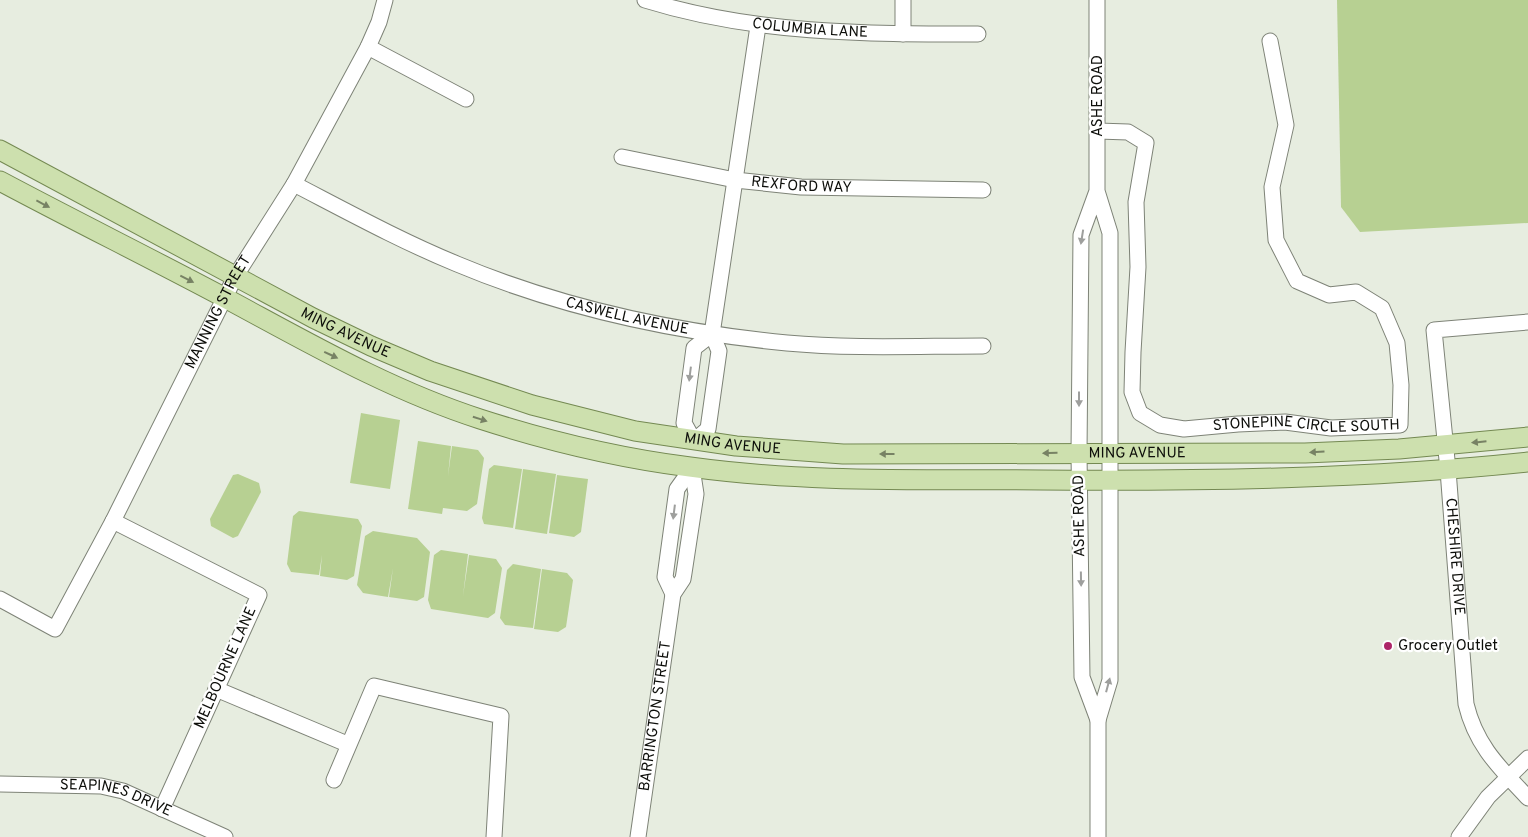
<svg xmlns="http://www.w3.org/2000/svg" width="1528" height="837" font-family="Overpass,sans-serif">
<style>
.green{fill:#b7d092}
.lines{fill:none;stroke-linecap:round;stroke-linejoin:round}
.minor-casing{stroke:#7e8377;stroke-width:17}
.major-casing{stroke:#748952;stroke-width:21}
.minor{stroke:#fff;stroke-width:15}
.major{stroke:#cde0ae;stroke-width:19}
.oneway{fill:#778264}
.oneway2{fill:#9e9f9d}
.poi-dot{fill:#ad2568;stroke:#fff;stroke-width:2}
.labels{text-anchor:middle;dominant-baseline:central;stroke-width:4.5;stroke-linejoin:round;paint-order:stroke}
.street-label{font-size:15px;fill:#0d0e0a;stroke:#fff}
.poi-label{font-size:15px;fill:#0d0e0a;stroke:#fff;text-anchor:start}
</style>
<rect width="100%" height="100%" fill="#e7ede0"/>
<!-- green -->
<g class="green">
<polygon points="1337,0 1528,0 1528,223 1360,232 1341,207"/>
<polygon points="361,413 400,420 390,489 350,483"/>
<polygon points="418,441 451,446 448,476 452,446 478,450 484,458 477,504 467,511 443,508 442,514 408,509"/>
<polygon points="494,465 522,469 513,528 484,524 482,518 489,469"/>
<polygon points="523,469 556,474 547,534 515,529"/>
<polygon points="238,474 259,483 261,492 238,536 233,538 211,526 210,519 233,475"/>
<polygon points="557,475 588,479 581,532 574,537 549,533"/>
<polygon points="299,511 358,519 362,526 354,576 347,580 320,576 322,555 319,575 291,572 287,564 293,516"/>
<polygon points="373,531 417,538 430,552 424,597 417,601 389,597 393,568 388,597 363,593 357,585 365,536"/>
<polygon points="441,550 468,554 463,596 469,555 496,559 502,568 495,613 488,618 431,609 428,600 434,555"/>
<polygon points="513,564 541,569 533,628 505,625 500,618 507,570"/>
<polygon points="542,569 567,573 573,580 566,627 558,632 534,629"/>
</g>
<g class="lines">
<defs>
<g id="minor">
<path id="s1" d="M 645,0 C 754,34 865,34 978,34"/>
<polyline points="903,0 903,34"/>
<polyline points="1097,0 1097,191 1110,233 1110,680 1098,720 1082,677 1079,453 1081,235 1097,191"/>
<polyline points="368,47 466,99"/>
<path id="s2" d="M 1098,131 L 1128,132 L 1146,143 L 1136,202 L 1138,267 L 1133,352 L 1132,392 L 1140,413 L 1160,425 L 1184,429 L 1238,424 L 1285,422 L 1331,428 L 1400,425 L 1401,385 L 1397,343 L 1382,308 L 1356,292 L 1329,295 L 1297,281 L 1276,240 L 1272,187 L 1286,125 L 1270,41"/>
<path id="s3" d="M 622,157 L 735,180 L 801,187 L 983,190"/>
<path id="s4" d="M 294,184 C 348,212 401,241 457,264 C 562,308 674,332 787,343 C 852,349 918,346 983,346"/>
<path id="s5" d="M 1528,322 L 1434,330 L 1448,470 L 1466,704 C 1476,746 1500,768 1528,798"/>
<polyline points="712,334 694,348 684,423 694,441 708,429 719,351 712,334 758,26"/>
<polyline points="113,521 259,595 162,809"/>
<polyline points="673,594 665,577 677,489 692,468"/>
<path id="s6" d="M 0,599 L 55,629 L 113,521 L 235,277 L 294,184 L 368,47 L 379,22 L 385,0"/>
<polyline points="216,689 347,744"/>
<polyline points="334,780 374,686 501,716 494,837"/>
<path id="s7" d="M 0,784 L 101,786 L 123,791 L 225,837"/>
<path id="s8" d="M 638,837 L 673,594 L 683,579 L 684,573 L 696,494 L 692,468"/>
<polyline points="1098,837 1098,720"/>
<polyline points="1459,837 1488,797 1528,758"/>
</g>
<g id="major">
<path id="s9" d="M 0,150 L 313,318 L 371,346 L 430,371 L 532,405 L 635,431 L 736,446 L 843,454 L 1305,453 L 1399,449 L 1528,437"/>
<path d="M 0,181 C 75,221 152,259 227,299 C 309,343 390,390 480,419 C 548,441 619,458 690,467 C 806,483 924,479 1041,480 C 1204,481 1366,479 1528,462"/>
</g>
</defs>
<!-- minor casing -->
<use href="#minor" class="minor-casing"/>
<!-- major casing -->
<use href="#major" class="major-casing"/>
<!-- minor -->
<use href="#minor" class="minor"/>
<!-- major -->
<use href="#major" class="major"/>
</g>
<!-- one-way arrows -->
<defs><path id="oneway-solid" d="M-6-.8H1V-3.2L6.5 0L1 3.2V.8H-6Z" transform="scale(1.25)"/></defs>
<g class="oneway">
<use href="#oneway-solid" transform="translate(43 204) rotate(28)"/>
<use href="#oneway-solid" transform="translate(187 279) rotate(27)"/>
<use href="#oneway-solid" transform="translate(331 355) rotate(25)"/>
<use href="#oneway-solid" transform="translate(480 419) rotate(18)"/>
<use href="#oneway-solid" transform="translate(1479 442) rotate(174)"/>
<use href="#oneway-solid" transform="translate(1317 452) rotate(177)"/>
<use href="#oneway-solid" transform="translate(1050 453) rotate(179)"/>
<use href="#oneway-solid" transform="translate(887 454) rotate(-180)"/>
</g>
<g class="oneway2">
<use href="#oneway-solid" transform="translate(1082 237) rotate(99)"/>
<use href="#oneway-solid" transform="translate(690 374) rotate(97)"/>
<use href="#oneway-solid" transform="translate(1079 399) rotate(90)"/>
<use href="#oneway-solid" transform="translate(674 512) rotate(97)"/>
<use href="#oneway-solid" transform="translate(1081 579) rotate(89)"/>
<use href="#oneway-solid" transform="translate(1108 685) rotate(-75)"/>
</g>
<!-- markers -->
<circle class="poi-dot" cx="1388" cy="646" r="5"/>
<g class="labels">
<!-- street labels -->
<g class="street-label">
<text stroke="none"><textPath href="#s1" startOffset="168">COLUMBIA LANE</textPath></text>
<text transform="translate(1098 96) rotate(-90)">ASHE ROAD</text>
<text stroke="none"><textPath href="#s3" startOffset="182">REXFORD WAY</textPath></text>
<text stroke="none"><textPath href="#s6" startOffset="419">MANNING STREET</textPath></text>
<text stroke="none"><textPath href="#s4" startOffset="360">CASWELL AVENUE</textPath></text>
<text stroke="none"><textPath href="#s9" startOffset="391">MING AVENUE</textPath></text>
<text stroke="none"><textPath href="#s2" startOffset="494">STONEPINE CIRCLE SOUTH</textPath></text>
<text stroke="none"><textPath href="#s9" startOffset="796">MING AVENUE</textPath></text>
<text stroke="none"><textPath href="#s9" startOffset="1201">MING AVENUE</textPath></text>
<text transform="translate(1080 516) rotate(-91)">ASHE ROAD</text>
<text stroke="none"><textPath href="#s5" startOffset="322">CHESHIRE DRIVE</textPath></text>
<text transform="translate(226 668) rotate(-66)">MELBOURNE LANE</text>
<text stroke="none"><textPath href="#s8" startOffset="122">BARRINGTON STREET</textPath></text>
<text stroke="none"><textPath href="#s7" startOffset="118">SEAPINES DRIVE</textPath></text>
</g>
<!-- poi labels -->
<g class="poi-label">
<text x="1398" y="646">Grocery Outlet</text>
</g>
</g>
</svg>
